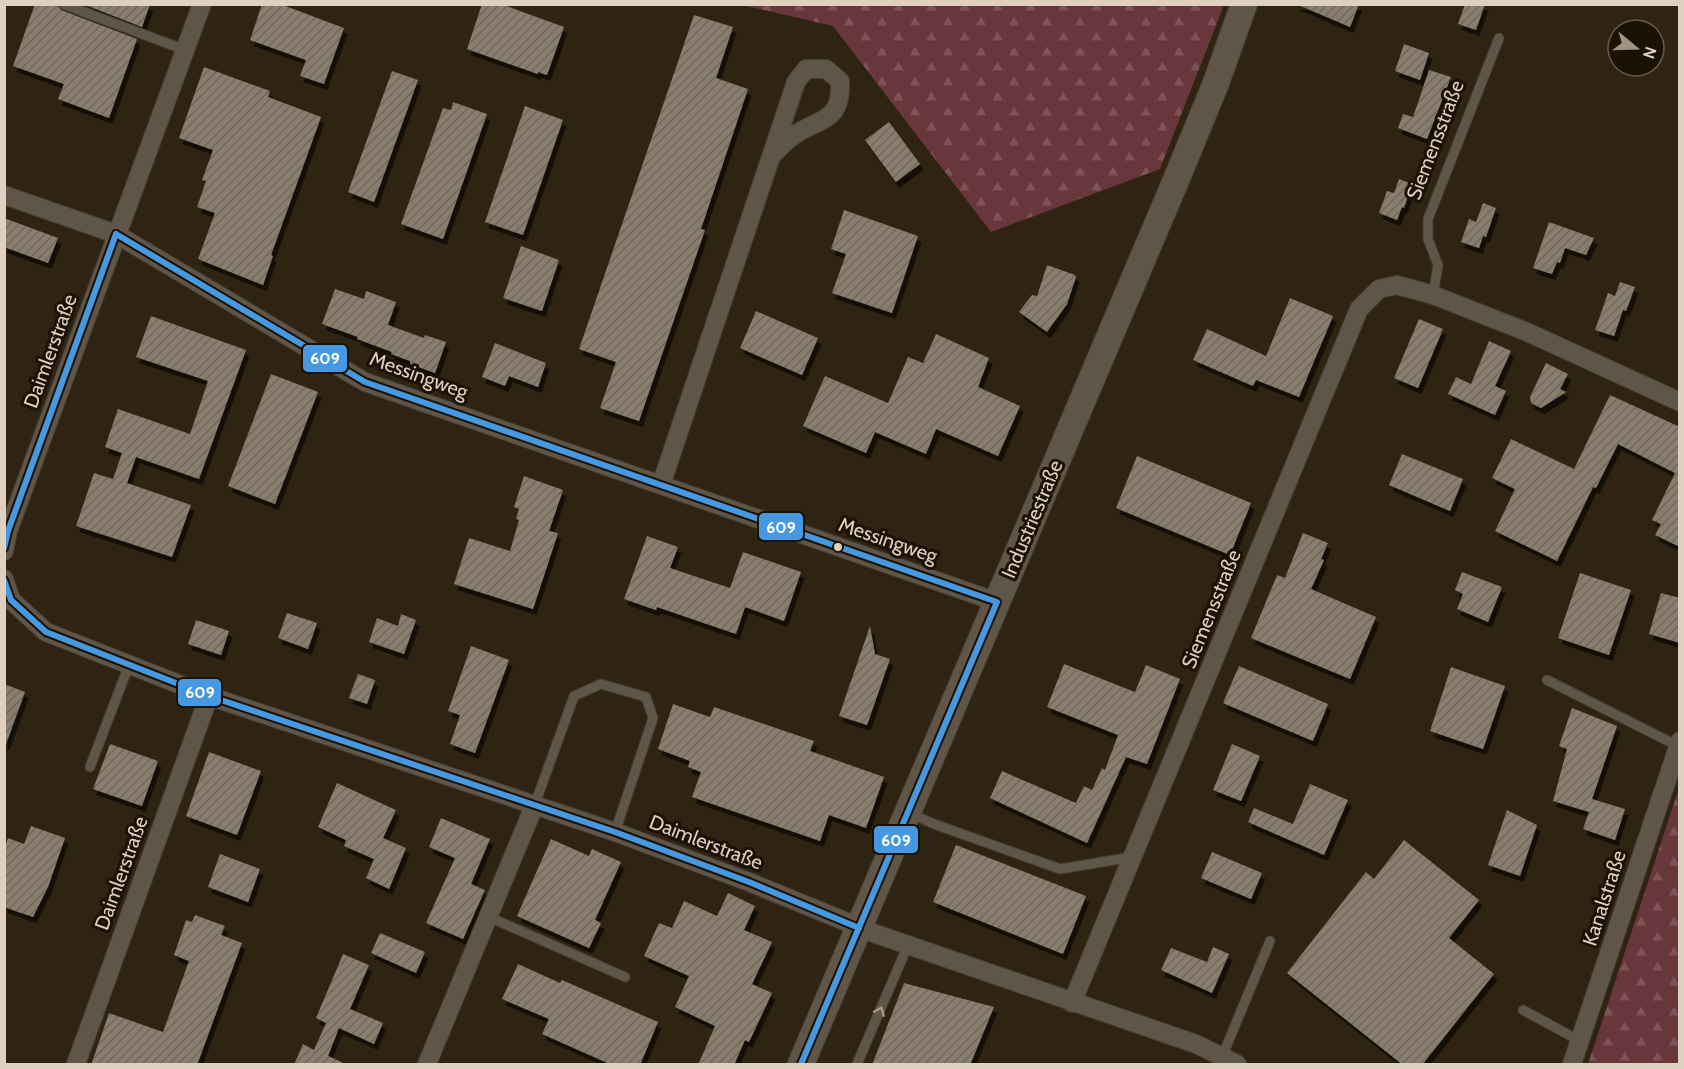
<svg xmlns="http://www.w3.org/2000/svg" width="1684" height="1069" font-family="Cabin,sans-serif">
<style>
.forest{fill:url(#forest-firs)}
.building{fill:url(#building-hatch);filter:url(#shadow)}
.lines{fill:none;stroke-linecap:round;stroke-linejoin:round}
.lane-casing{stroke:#473e31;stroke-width:11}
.street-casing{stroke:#473e31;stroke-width:20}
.secondary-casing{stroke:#473e31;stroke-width:28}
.lane{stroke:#5f5549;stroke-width:9}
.street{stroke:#5f5549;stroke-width:18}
.secondary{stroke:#5f5549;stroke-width:26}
.bus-1-casing{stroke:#1b1105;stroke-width:10}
.bus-1{stroke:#4699e1;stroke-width:6}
.oneway{stroke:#a5998a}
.bus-dot{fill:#dfd0bf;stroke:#1b1105;stroke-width:2}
.labels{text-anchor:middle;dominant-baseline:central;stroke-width:6;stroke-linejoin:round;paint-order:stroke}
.street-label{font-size:20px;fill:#dfd0bf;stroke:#1b1105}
.line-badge{stroke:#1b1105;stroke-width:2}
.badge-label{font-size:16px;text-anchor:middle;font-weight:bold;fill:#fff}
</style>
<defs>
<pattern id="forest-firs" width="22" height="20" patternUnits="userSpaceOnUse" patternTransform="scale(1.5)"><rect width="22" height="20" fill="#67373b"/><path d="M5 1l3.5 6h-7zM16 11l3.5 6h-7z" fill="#7c5356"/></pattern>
<pattern id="building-hatch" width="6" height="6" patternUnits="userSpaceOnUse" patternTransform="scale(1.5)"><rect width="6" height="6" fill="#887d6e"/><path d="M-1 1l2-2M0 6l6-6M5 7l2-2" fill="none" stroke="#70675b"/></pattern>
<filter id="shadow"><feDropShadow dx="3.5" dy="6" stdDeviation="0" flood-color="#0009"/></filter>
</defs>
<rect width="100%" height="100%" fill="#2f2311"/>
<!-- forest -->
<g class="forest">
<polygon points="742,5 1224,4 1224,5 1160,169 991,232 833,26"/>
<polygon points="1679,788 1679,1064 1588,1064"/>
</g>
<!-- building -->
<g class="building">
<polygon points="35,4 56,4 61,10 137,39 109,118 58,99 64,84 13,66"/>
<polygon points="83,4 150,4 142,27"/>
<polygon points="262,4 280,4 344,28 324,84 300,76 306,60 250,40"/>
<polygon points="482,4 501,4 564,27 547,75 538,72 538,74 467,49"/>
<polygon points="1296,4 1359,4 1350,27"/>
<polygon points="1465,4 1485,4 1476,30 1458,24"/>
<polygon points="694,15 733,27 716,78 748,89 701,229 705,230 639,421 600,408 616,362 579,349"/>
<polygon points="1404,44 1429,53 1420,80 1395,71"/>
<polygon points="204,67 270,91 268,97 321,117 271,255 273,256 263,285 198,259 215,213 197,207 206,181 202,180 213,150 179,138"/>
<polygon points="1429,70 1451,77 1427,139 1398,128 1403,114 1413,117"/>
<polygon points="392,71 418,80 374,202 348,192"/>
<polygon points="453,102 487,114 443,239 401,224 443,108 451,110"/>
<polygon points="525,106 563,120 523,235 485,222"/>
<polygon points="889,122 920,164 896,182 865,140"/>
<polygon points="1399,179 1412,184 1404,208 1402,207 1397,220 1379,213 1387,191 1394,193"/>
<polygon points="1483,203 1496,208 1486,237 1483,236 1479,248 1461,242 1469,219 1476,222"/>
<polygon points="844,210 918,236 892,313 832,293 846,254 831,249"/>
<polygon points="4,218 58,238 48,263 4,247"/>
<polygon points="1549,222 1594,238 1586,255 1565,248 1560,263 1557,262 1552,274 1533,268"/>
<polygon points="521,246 559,260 542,311 503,298"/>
<polygon points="1047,265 1075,275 1076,277 1067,304 1047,332 1019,312 1032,295 1037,296"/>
<polygon points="1620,282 1635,287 1626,311 1623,310 1614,336 1595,330 1608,293 1615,296"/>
<polygon points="335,289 364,299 366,291 396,302 388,325 424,338 425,335 446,342 435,373 410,364 410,361 391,354 392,352 357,339 358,337 322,324"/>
<polygon points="1290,298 1333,316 1299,397 1256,380 1253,386 1193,360 1207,329 1266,356"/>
<polygon points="756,311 818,338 802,375 740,348"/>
<polygon points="151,316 246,350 199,479 136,457 127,483 191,505 172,557 76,526 94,473 113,479 122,453 105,447 118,409 190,434 208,381 136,357"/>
<polygon points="1419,319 1443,329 1418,388 1394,378"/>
<polygon points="936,334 989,358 978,387 1020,406 998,456 936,429 926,454 875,432 866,453 803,426 825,376 888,403 908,357 923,363"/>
<polygon points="1489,341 1511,351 1495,386 1506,391 1495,415 1448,394 1456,377 1471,384"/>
<polygon points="495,343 546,363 538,387 509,376 505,386 482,377"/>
<polygon points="1546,363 1568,374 1560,389 1566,392 1541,408 1531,403 1530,397"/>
<polygon points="271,374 318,392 275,504 228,486"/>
<polygon points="1610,395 1680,427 1680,547 1655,535 1661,524 1652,520 1675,473 1618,444 1596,488 1593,487 1557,561 1495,531 1515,489 1492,478 1511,439 1574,469"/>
<polygon points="1402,454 1463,479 1450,511 1389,485"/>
<polygon points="1137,456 1251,503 1230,555 1116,508"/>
<polygon points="524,476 563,490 549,531 558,533 533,609 454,584 469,538 510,551 519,520 516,519 519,509 514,507"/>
<polygon points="1303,533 1328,543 1321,559 1324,560 1311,589 1376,617 1350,679 1251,638 1277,575 1285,578"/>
<polygon points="647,536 678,547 670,568 730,588 743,552 801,572 784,621 745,607 736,634 657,607 656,610 624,599"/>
<polygon points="1462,572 1502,587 1488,622 1457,609 1463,594 1455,590"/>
<polygon points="1580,573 1631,590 1609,655 1558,638"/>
<polygon points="1661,593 1680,598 1680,643 1649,634"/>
<polygon points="287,613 317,623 308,649 278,638"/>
<polygon points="401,614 416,620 404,654 369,642 377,618 398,626"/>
<polygon points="196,620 229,631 221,655 188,644"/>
<polygon points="870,626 875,654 890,659 867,725 839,716"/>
<polygon points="471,646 509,660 475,753 450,744 460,715 448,711"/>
<polygon points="1064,664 1135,692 1146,665 1180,679 1147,764 1126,757 1087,843 990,798 1002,771 1076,803 1084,786 1092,790 1102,768 1105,770 1118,735 1047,707"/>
<polygon points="1239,666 1328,704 1313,741 1223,703"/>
<polygon points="1451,667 1505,686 1483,749 1430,731"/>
<polygon points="358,674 375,680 367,704 349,698"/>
<polygon points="4,684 25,692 6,744 4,744"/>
<polygon points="673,704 710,717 714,707 814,741 810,751 884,777 866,828 829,815 820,841 692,797 701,772 688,767 690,761 658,749"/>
<polygon points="1572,708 1617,726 1592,799 1625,809 1615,840 1583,829 1589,812 1553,801 1567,749 1559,746"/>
<polygon points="110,744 158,761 142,806 93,789"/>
<polygon points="1232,744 1260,756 1241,801 1213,790"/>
<polygon points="209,752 261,771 237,835 186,816"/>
<polygon points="337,783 396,810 383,838 406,848 389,889 366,878 374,859 344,846 346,840 318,827"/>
<polygon points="1310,784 1348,800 1324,855 1248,822 1254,808 1293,824"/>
<polygon points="1507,810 1537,825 1520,876 1488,865"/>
<polygon points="441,818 490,839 471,884 485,890 463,939 426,923 455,858 429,847"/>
<polygon points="31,826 65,838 48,887 33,917 4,907 4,849 8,838 24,844"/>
<polygon points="551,839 589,856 592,849 621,862 595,920 601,923 589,948 517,916"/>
<polygon points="1404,840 1479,900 1449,938 1494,974 1422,1065 1403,1065 1287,973 1366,872 1374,879"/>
<polygon points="956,845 1086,896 1063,954 933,902"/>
<polygon points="1212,852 1262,873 1251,899 1201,878"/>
<polygon points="220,854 260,869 248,902 208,887"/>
<polygon points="728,893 755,906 744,930 772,942 752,984 772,993 749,1042 745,1040 734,1065 698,1065 715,1026 675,1007 689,976 644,956 659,923 672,928 684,901 717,916"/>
<polygon points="195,915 225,926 221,935 242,943 197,1065 91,1065 109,1013 163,1032 189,961 174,955 186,920 192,922"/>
<polygon points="380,933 425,952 416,973 371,953"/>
<polygon points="1213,947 1229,954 1212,993 1161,970 1171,948 1207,962"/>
<polygon points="343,954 369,965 350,1009 383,1023 374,1044 339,1028 328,1056 348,1065 294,1065 303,1044 314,1050 326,1023 316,1018"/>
<polygon points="518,964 560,983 562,980 658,1022 640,1065 612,1065 542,1034 549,1019 502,999"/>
<polygon points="904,983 994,1007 970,1065 872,1065"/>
</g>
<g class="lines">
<defs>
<g id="lane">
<polyline points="63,4 185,50"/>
<polyline points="1433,295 1438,265 1428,239 1428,219 1499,38"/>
<polyline points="1547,680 1678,746"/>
<polyline points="90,767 129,665"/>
<polyline points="535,804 574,696 601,684 646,697 653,718 615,832"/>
<polyline points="909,813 934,824 1060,869 1132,857"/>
<polyline points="489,917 625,977"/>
<polyline points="1523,1010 1580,1041"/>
<polyline points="1222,1057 1270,941"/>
<polyline points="857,1064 908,945"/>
</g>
<g id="street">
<polyline points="4,195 116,234 365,382 997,602"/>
<path d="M 661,485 L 796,82 L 806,69 L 826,69 L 840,81 C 842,123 820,117 793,136 C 785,141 779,149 772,155"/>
<polyline points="4,551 8,531 202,4"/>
<polyline points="4,579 11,600 46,632 209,696 615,832 749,882 876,934 1196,1044 1237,1064"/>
<polyline points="1072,1003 1359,309 1379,289 1397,285 1433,295 1527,332 1680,402"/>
<polyline points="76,1064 209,696"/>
<polyline points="427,1064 535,804"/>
<polyline points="1572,1064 1680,741"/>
</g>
<polyline id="secondary" points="801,1064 1179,173 1216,83 1244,4"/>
</defs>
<!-- lane casing -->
<use href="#lane" class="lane-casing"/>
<!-- street casing -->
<use href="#street" class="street-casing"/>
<!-- secondary casing -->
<use href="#secondary" class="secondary-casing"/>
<!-- lane -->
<use href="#lane" class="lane"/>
<!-- street -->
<use href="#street" class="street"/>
<!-- secondary -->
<use href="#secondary" class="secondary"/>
<defs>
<g id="bus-1">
<polyline points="116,234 365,382 997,602 801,1064"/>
<polyline points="4,548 8,531 116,234"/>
<polyline points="4,580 11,600 46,632 209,696 615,832 749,882 859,928"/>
</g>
</defs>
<!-- bus-1 casing -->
<use href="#bus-1" class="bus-1-casing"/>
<!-- bus-1 -->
<use href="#bus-1" class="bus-1"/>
</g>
<!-- one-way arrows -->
<defs><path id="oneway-chevron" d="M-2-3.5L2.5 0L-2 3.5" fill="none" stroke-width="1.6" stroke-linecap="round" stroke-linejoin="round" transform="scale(1.5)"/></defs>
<use class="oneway" href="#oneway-chevron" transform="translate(880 1011) rotate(-67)"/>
<!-- markers -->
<circle class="bus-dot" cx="838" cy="547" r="5"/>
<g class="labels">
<!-- street labels -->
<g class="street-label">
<text transform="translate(1435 140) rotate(-69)">Siemensstraße</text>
<text transform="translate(50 351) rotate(-70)">Daimlerstraße</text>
<text transform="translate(419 375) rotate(20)">Messingweg</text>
<text transform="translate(1032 519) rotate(-67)">Industriestraße</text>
<text transform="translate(888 540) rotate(19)">Messingweg</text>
<text transform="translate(1211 609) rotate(-68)">Siemensstraße</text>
<text transform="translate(706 842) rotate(21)">Daimlerstraße</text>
<text transform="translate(121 873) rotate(-70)">Daimlerstraße</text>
<text transform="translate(1604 898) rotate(-72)">Kanalstraße</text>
</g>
</g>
<g class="line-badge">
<rect x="302" y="344" width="46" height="29" rx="6" fill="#4699e1"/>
<rect x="758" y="512" width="46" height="29" rx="6" fill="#4699e1"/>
<rect x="177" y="678" width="45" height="29" rx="6" fill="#4699e1"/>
<rect x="873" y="825" width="46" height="29" rx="6" fill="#4699e1"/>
</g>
<g class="badge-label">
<text x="325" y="364">609</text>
<text x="781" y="533">609</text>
<text x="200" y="698">609</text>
<text x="896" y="846">609</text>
</g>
<!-- border -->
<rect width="1684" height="1069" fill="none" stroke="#dfd0bf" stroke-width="12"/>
<!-- north arrow -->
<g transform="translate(1636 48) rotate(109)"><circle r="28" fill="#1b1105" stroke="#695d4f" stroke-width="1.5"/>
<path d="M0-4.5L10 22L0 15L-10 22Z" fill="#a19382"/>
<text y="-9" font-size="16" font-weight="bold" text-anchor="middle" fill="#dfd0bf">N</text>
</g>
</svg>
